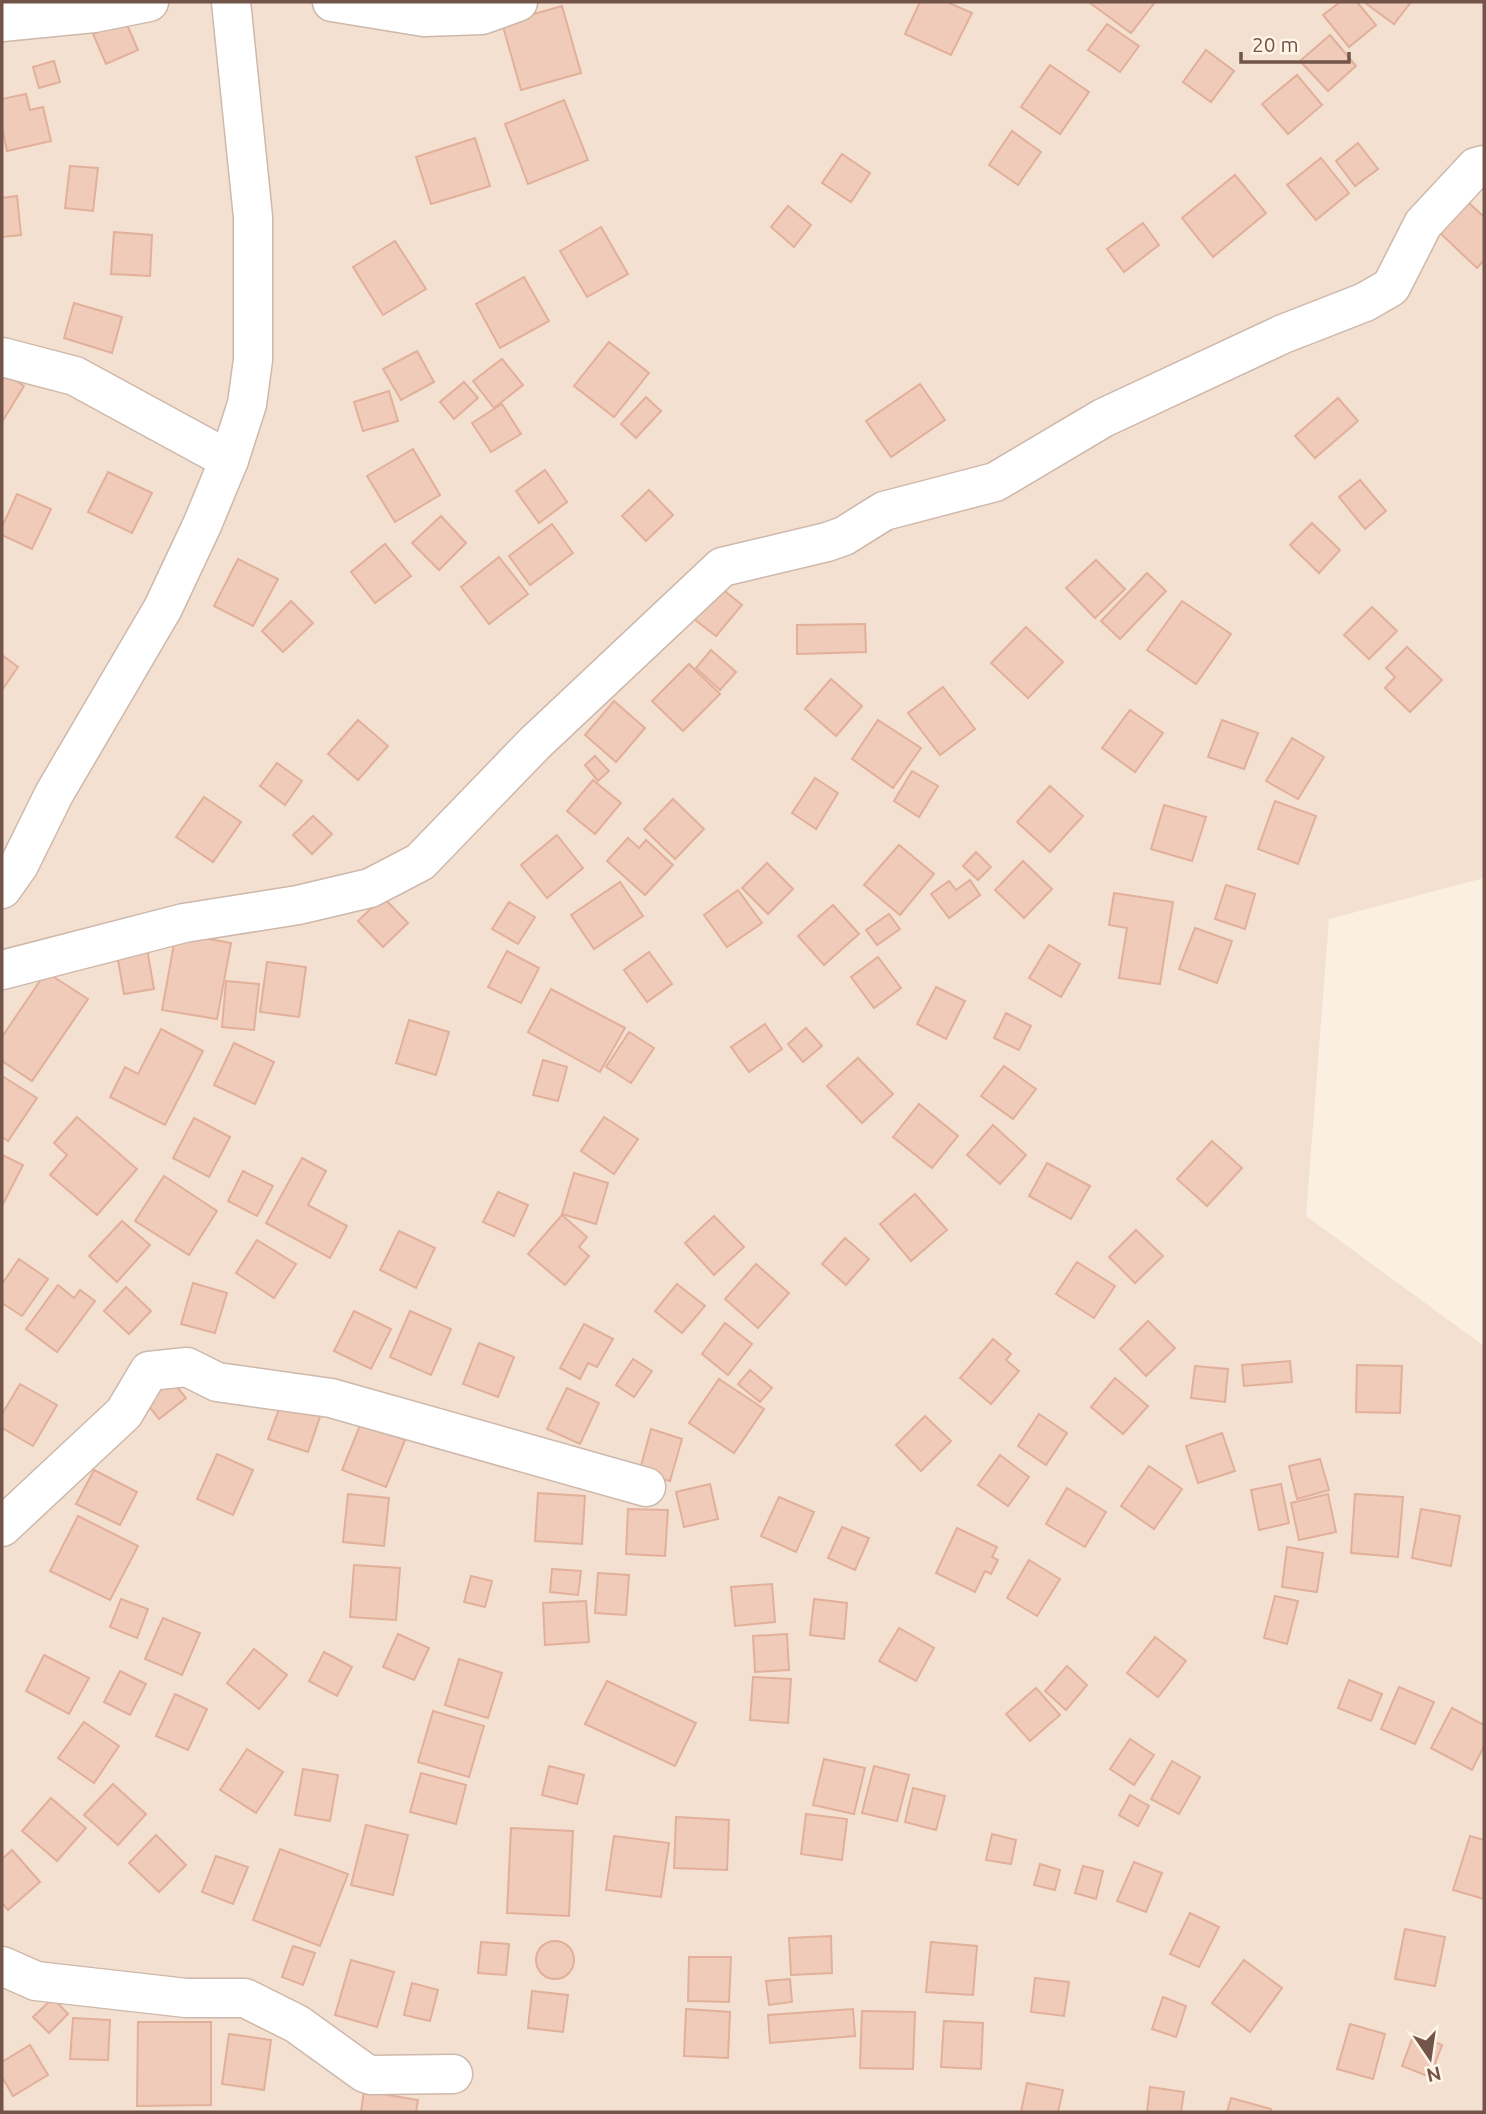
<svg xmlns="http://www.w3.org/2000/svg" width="1486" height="2114" font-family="Ubuntu,sans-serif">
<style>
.residential{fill:#f3e0d0}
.building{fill:#f0cbb9;stroke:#e2b09a;stroke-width:2}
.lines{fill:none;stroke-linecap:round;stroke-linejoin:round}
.minor-casing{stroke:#ceb8ab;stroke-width:41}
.minor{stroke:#fff;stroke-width:38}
</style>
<rect width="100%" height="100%" fill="#fbefe1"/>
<!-- residential -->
<polygon class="residential" points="2,2 1484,2 1484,878 1329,919 1306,1216 1484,1346 1484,2112 2,2112"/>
<!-- building -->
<g class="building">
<polygon points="920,2 947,2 972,13 951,55 905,34"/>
<polygon points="1091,2 1155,2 1131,33 1090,3"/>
<polygon points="1340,2 1357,2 1376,25 1349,47 1323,15"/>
<polygon points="1364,2 1411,2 1394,24"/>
<polygon points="562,6 581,73 521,90 502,23"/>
<polygon points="125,20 138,50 106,64 93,34"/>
<polygon points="1107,24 1139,46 1120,72 1088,50"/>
<polygon points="1330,35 1356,66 1328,91 1300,61"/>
<polygon points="1206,50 1234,71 1211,102 1183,82"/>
<polygon points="54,61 60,82 39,88 33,67"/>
<polygon points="1050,65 1089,92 1060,134 1021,107"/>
<polygon points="1297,75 1322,105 1288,134 1262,104"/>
<polygon points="26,94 30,110 43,107 51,141 7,151 2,127 2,99"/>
<polygon points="564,100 588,160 528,184 505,124"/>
<polygon points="1012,131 1041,152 1018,185 989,165"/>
<polygon points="475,138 490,186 431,204 416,157"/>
<polygon points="1358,143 1378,169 1355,186 1336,161"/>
<polygon points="842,154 870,173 851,202 822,183"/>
<polygon points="1321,158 1349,193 1316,220 1287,185"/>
<polygon points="70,166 98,168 93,211 65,208"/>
<polygon points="1235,175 1266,213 1213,257 1182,218"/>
<polygon points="17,196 21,235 2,237 2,198"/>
<polygon points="1468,202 1484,217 1484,260 1477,268 1439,232"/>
<polygon points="788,206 811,225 794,247 771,227"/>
<polygon points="1143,223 1159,245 1124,272 1107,249"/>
<polygon points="601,227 628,274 587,297 560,251"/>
<polygon points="114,232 152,235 150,276 111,274"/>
<polygon points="395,241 426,289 383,315 353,267"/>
<polygon points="524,277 549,321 500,348 476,304"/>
<polygon points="74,303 122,317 112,353 64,338"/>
<polygon points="609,342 649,373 614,417 574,386"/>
<polygon points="417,351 434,382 401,400 383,369"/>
<polygon points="502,359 523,385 494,408 473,381"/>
<polygon points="2,372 24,386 2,422"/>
<polygon points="464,382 478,398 454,419 440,402"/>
<polygon points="920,384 945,420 891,457 866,421"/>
<polygon points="389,391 398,421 363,431 354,402"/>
<polygon points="646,397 661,411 636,438 621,424"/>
<polygon points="1338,398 1358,421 1315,458 1295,436"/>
<polygon points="502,404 521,434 491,452 472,423"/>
<polygon points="413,449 440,495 395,522 367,476"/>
<polygon points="545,470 567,502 539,523 516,491"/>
<polygon points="108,472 152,493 132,533 88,512"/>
<polygon points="1360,480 1386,511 1365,529 1339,497"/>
<polygon points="649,490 673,515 646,541 622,516"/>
<polygon points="17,494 51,509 32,549 2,535 2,527"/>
<polygon points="441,516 466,543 439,570 412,543"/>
<polygon points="1312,523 1340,550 1319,573 1290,545"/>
<polygon points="552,524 573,553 530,585 509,556"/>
<polygon points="385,544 411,576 375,603 351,572"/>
<polygon points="499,557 528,594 489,624 461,587"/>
<polygon points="238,559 278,579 253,626 214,606"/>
<polygon points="1096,560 1125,589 1095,618 1066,588"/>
<polygon points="1147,573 1166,591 1120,639 1101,621"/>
<polygon points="711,580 742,605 716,636 685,612"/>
<polygon points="291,601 313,623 283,652 262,631"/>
<polygon points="1182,601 1231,634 1196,684 1147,650"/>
<polygon points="1372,607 1397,631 1369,659 1344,635"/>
<polygon points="865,624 866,652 797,654 797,625"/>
<polygon points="1026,627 1063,662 1028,698 991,663"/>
<polygon points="1407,647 1442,680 1410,712 1385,688 1395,677 1386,668"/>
<polygon points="711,650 736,672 720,690 696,668"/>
<polygon points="2,655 18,667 2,690"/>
<polygon points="689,664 720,694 683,731 652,701"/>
<polygon points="831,679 862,706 836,736 805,709"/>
<polygon points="943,687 975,729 940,755 908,713"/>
<polygon points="614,701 645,728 616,762 585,735"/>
<polygon points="1130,710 1163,733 1135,772 1102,748"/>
<polygon points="358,720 388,746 358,780 328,754"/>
<polygon points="878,720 921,748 893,788 852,759"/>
<polygon points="1222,720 1258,733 1244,769 1208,757"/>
<polygon points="1292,738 1324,757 1298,799 1266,781"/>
<polygon points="595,756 609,771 598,781 585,765"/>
<polygon points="277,763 302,781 285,805 260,786"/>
<polygon points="912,771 938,786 919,817 894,801"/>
<polygon points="815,778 838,793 816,829 792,813"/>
<polygon points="593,780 621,803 595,834 567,811"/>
<polygon points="1050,786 1083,816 1050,852 1017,822"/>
<polygon points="204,797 241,822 213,862 176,837"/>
<polygon points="673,799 704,829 675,859 644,829"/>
<polygon points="1275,801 1316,816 1298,864 1258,849"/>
<polygon points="1164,805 1206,817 1192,861 1151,849"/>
<polygon points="313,816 332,834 312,854 293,835"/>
<polygon points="557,835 583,868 547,898 521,865"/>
<polygon points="628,838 639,848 646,840 673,865 645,895 607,861"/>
<polygon points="899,845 934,874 900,915 864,885"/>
<polygon points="976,852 991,867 978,880 963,866"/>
<polygon points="1023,861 1052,889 1024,918 995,890"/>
<polygon points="767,863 793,889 768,914 742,888"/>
<polygon points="970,880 980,895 949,918 931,894 949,881 956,890"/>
<polygon points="620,882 643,916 594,949 571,915"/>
<polygon points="1226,885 1255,894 1245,929 1215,919"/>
<polygon points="738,890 762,923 727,947 704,915"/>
<polygon points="1114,893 1173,902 1160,984 1119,978 1127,928 1109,925"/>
<polygon points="383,897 408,923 383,947 358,921"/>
<polygon points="509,902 535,917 518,944 492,929"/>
<polygon points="833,905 859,934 824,965 798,936"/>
<polygon points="889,914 900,929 877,945 866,930"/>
<polygon points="1195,928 1232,941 1217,983 1179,969"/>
<polygon points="176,933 231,943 217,1019 162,1010"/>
<polygon points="146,943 154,989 124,994 116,949"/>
<polygon points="1049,945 1080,964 1061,997 1029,978"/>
<polygon points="507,951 539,968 521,1003 488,987"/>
<polygon points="649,952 672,984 647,1002 624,970"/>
<polygon points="878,957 901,988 874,1008 851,977"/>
<polygon points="267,962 306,967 299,1017 260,1012"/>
<polygon points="46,972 88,999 32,1081 2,1061 2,1037"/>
<polygon points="226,981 259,984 254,1030 222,1027"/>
<polygon points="936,987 965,1001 946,1039 917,1024"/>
<polygon points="551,989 625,1028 600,1072 528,1032"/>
<polygon points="1006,1013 1031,1026 1019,1050 994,1038"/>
<polygon points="409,1020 449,1032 436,1075 396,1063"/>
<polygon points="765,1024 782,1049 749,1072 731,1047"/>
<polygon points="806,1028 822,1046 803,1062 788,1044"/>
<polygon points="161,1029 203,1051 165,1125 110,1097 125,1067 138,1074"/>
<polygon points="629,1032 654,1048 631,1083 606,1067"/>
<polygon points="234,1043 274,1062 255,1104 214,1085"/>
<polygon points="858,1058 893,1094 862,1123 827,1086"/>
<polygon points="543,1060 567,1067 558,1101 533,1095"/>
<polygon points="1004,1066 1036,1089 1013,1119 981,1096"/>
<polygon points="2,1076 37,1098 8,1141 2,1137"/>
<polygon points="919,1104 958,1136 932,1168 893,1137"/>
<polygon points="77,1117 137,1169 97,1215 50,1175 67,1155 54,1143"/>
<polygon points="604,1117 638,1139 614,1174 581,1151"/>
<polygon points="194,1118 230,1137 209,1177 173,1158"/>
<polygon points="993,1125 1026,1155 1000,1184 967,1155"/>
<polygon points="1212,1141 1242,1168 1207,1206 1177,1179"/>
<polygon points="2,1155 23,1165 2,1206"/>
<polygon points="302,1158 326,1171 308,1205 347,1226 330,1258 266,1223"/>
<polygon points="1047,1163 1090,1186 1071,1219 1029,1196"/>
<polygon points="243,1171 273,1186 257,1216 228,1201"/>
<polygon points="574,1173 608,1183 596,1224 562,1214"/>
<polygon points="164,1176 217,1211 189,1255 135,1221"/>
<polygon points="498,1192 528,1205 514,1236 483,1222"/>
<polygon points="915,1194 947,1230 911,1261 880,1224"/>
<polygon points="562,1215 587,1237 579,1247 589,1256 565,1285 528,1254"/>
<polygon points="714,1216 744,1247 714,1275 685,1243"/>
<polygon points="122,1221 150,1245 117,1282 89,1256"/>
<polygon points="1136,1230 1163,1256 1135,1283 1109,1257"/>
<polygon points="399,1231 435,1248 416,1288 380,1270"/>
<polygon points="845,1238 869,1259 846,1285 822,1264"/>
<polygon points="257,1240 296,1264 274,1298 236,1273"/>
<polygon points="19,1259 48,1279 22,1316 2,1303 2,1284"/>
<polygon points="1077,1262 1115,1286 1094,1318 1056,1294"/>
<polygon points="756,1264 789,1293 758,1328 725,1299"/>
<polygon points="193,1283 227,1293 215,1333 181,1324"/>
<polygon points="677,1284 705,1306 682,1333 655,1311"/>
<polygon points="58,1285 74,1298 80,1290 95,1301 57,1352 26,1329"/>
<polygon points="126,1287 151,1311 129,1334 104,1311"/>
<polygon points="354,1311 391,1329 371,1369 334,1351"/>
<polygon points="410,1311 451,1329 431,1375 390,1357"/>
<polygon points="1148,1321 1175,1348 1146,1376 1120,1349"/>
<polygon points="725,1323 752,1344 728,1375 702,1354"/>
<polygon points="584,1324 613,1339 597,1367 588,1363 580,1379 560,1368"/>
<polygon points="993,1339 1011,1354 1006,1360 1019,1371 991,1404 960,1378"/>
<polygon points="479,1343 514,1357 498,1397 463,1384"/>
<polygon points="633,1359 652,1371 634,1397 616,1385"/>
<polygon points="1290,1361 1292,1382 1244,1386 1242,1365"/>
<polygon points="1357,1365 1402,1366 1400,1413 1356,1412"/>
<polygon points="1195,1366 1228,1369 1225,1402 1191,1398"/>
<polygon points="750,1370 772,1388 760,1402 738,1384"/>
<polygon points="167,1375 186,1398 159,1419 141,1396"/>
<polygon points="1115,1378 1148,1406 1123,1434 1091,1407"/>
<polygon points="719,1379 764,1409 734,1453 689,1423"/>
<polygon points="20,1384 57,1405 33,1446 2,1428 2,1414"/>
<polygon points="567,1388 599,1403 580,1444 547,1429"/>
<polygon points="283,1398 322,1411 308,1452 268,1439"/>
<polygon points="1039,1414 1067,1433 1046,1465 1018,1446"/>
<polygon points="925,1416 951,1441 921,1471 896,1445"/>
<polygon points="361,1423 405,1440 386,1487 342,1470"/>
<polygon points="651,1429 682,1439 670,1481 639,1473"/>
<polygon points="1222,1433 1235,1471 1198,1483 1186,1446"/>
<polygon points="217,1454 253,1470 233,1515 197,1499"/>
<polygon points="1000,1455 1029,1477 1008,1506 978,1485"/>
<polygon points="1320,1459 1329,1490 1297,1499 1289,1466"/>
<polygon points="1149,1466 1182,1489 1154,1529 1121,1506"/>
<polygon points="94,1470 137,1492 120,1525 76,1504"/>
<polygon points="710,1484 718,1519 684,1527 676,1492"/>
<polygon points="1281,1484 1289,1523 1259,1530 1251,1490"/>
<polygon points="1067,1488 1106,1512 1085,1547 1046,1524"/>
<polygon points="538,1493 585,1496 582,1544 535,1541"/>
<polygon points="348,1494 389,1498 384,1546 343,1542"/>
<polygon points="1328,1494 1336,1532 1299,1540 1291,1503"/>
<polygon points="1355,1494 1403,1497 1398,1557 1351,1553"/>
<polygon points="779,1497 814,1512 796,1552 761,1536"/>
<polygon points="628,1509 668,1510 665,1556 626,1554"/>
<polygon points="1421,1509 1460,1516 1451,1566 1412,1558"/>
<polygon points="78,1516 138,1546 110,1600 50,1571"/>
<polygon points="842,1527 869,1538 855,1570 828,1558"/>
<polygon points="957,1528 997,1547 992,1557 998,1560 991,1574 985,1571 975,1592 936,1573"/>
<polygon points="1287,1547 1323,1553 1317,1592 1282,1587"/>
<polygon points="1029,1560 1060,1579 1037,1616 1007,1598"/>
<polygon points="354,1565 400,1568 396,1620 350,1617"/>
<polygon points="552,1569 581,1571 578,1595 550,1592"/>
<polygon points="598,1573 629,1575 626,1615 595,1613"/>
<polygon points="471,1576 492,1581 485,1607 464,1602"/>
<polygon points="772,1584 775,1622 735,1626 731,1587"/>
<polygon points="1275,1596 1298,1601 1287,1644 1264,1638"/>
<polygon points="121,1599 148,1609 137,1638 110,1627"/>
<polygon points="814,1599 847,1603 844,1639 810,1635"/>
<polygon points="586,1601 589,1642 545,1645 543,1603"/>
<polygon points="163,1618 200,1633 182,1675 145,1659"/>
<polygon points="899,1628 934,1648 916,1681 879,1661"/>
<polygon points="398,1634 429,1648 414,1680 383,1667"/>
<polygon points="787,1634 789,1670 755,1672 753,1636"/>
<polygon points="1155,1637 1186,1661 1158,1697 1127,1673"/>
<polygon points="254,1649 287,1675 259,1709 227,1683"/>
<polygon points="324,1652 352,1667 337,1696 309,1681"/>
<polygon points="44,1655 89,1678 69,1714 26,1691"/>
<polygon points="459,1659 502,1673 488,1718 445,1705"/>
<polygon points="1067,1666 1087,1685 1066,1710 1045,1691"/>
<polygon points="120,1671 146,1684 130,1715 104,1702"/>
<polygon points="753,1677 791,1679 788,1723 750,1720"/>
<polygon points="1349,1680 1382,1694 1371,1721 1338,1708"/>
<polygon points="607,1681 696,1723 675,1766 585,1724"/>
<polygon points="1399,1687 1434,1702 1415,1744 1381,1729"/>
<polygon points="1036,1688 1060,1715 1030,1741 1006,1714"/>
<polygon points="175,1694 207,1709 188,1750 156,1736"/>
<polygon points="1452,1708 1484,1725 1484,1746 1472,1770 1431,1748"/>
<polygon points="433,1711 484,1726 469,1777 418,1762"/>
<polygon points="84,1722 119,1746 94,1783 58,1758"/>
<polygon points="1130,1739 1154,1755 1134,1785 1110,1769"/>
<polygon points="247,1749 283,1772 256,1813 220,1790"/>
<polygon points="824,1759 865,1768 854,1814 813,1805"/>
<polygon points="1172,1761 1200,1777 1179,1814 1151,1799"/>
<polygon points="549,1766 584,1775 577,1804 542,1795"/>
<polygon points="874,1766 909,1775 897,1821 862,1813"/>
<polygon points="303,1769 338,1775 330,1821 295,1815"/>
<polygon points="421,1773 466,1785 456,1824 410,1812"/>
<polygon points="113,1784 146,1814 118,1845 84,1815"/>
<polygon points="913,1788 945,1796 936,1830 905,1822"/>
<polygon points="1130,1795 1149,1806 1138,1826 1119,1815"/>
<polygon points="51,1798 86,1828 57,1861 22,1831"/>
<polygon points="806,1814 847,1819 842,1860 801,1854"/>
<polygon points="676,1817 729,1820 727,1870 674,1868"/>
<polygon points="366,1825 408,1835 393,1895 351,1885"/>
<polygon points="511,1828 573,1831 569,1916 507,1913"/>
<polygon points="992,1834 1016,1840 1011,1864 986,1860"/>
<polygon points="156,1835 186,1865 159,1892 129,1863"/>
<polygon points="614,1836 669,1843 661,1897 606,1890"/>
<polygon points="1470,1836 1484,1840 1484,1899 1453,1890"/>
<polygon points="280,1849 348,1874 320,1946 253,1920"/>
<polygon points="12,1850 40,1882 8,1910 2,1903 2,1859"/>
<polygon points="216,1856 248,1867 233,1904 202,1892"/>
<polygon points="1134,1862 1162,1873 1146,1912 1117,1901"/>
<polygon points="1040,1864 1060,1870 1055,1890 1034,1885"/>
<polygon points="1083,1866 1103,1871 1096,1899 1075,1893"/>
<polygon points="1190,1913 1219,1927 1199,1967 1170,1954"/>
<polygon points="1405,1929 1445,1937 1435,1986 1395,1979"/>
<polygon points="831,1936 832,1973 791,1975 789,1938"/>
<circle cx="555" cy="1960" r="19"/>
<polygon points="481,1942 509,1944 506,1975 478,1973"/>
<polygon points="931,1942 977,1946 973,1995 926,1992"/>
<polygon points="293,1946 315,1953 303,1985 282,1977"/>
<polygon points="689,1957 731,1957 729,2002 688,2001"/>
<polygon points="351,1960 394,1972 377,2027 335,2015"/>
<polygon points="1244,1960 1282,1988 1250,2032 1212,2003"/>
<polygon points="1035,1978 1069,1982 1064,2016 1031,2012"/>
<polygon points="790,1979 792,2002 769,2005 766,1981"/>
<polygon points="412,1983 438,1990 430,2021 404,2015"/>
<polygon points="532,1991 568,1995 563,2032 528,2028"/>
<polygon points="1163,1997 1186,2006 1176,2037 1152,2029"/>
<polygon points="53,1998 68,2014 49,2033 33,2017"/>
<polygon points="686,2009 730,2012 728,2058 684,2056"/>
<polygon points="853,2009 855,2036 770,2043 768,2015"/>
<polygon points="862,2011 915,2012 913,2069 860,2068"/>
<polygon points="73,2018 110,2020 108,2060 70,2059"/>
<polygon points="944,2021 983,2023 981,2069 941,2067"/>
<polygon points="138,2022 211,2022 211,2105 137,2106"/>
<polygon points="1350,2024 1385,2034 1373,2079 1337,2069"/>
<polygon points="229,2034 271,2040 264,2090 222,2084"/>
<polygon points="1414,2034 1442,2045 1430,2077 1402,2066"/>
<polygon points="30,2045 48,2075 13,2096 2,2077 2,2062"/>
<polygon points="1027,2083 1063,2090 1058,2112 1021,2112"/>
<polygon points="1150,2087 1184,2092 1181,2112 1147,2112"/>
<polygon points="364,2091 418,2100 416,2112 361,2112"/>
<polygon points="1231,2098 1271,2109 1271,2112 1227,2112"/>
</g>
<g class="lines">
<defs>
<g id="minor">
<polyline points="332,2 424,17 482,15 518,2"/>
<polyline points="2,22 94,13 149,2"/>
<polyline points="2,357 75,376 229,460"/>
<polyline points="2,889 19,865 54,794 163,608 202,525 229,460 247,404 253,360 253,217 231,2"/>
<polyline points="2,970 184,923 298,905 370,888 420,862 535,743 722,567 827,542 844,536 884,511 995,482 1103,418 1283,334 1365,302 1391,287 1423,224 1476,167 1484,165"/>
<polyline points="2,1527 124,1413 149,1371 187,1367 217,1382 331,1398 646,1487"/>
<polyline points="2,1966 36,1981 186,1998 245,1998 297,2024 365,2073 371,2075 453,2074"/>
</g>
</defs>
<!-- minor casing -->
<use href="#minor" class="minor-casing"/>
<!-- minor -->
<use href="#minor" class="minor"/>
</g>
<!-- border -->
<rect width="1486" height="2114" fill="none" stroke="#725449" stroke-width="7"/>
<!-- north arrow -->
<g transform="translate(1430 2058) rotate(167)" stroke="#fff4e7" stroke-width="5" paint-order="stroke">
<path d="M0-5L12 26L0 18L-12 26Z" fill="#725449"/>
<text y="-10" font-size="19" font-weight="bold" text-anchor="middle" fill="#725449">N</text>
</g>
<!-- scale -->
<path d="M1241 52v10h108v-10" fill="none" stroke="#725449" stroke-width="3.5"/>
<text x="1252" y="52" font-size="21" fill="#725449" stroke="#fff4e7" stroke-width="5" paint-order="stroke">20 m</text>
</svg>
